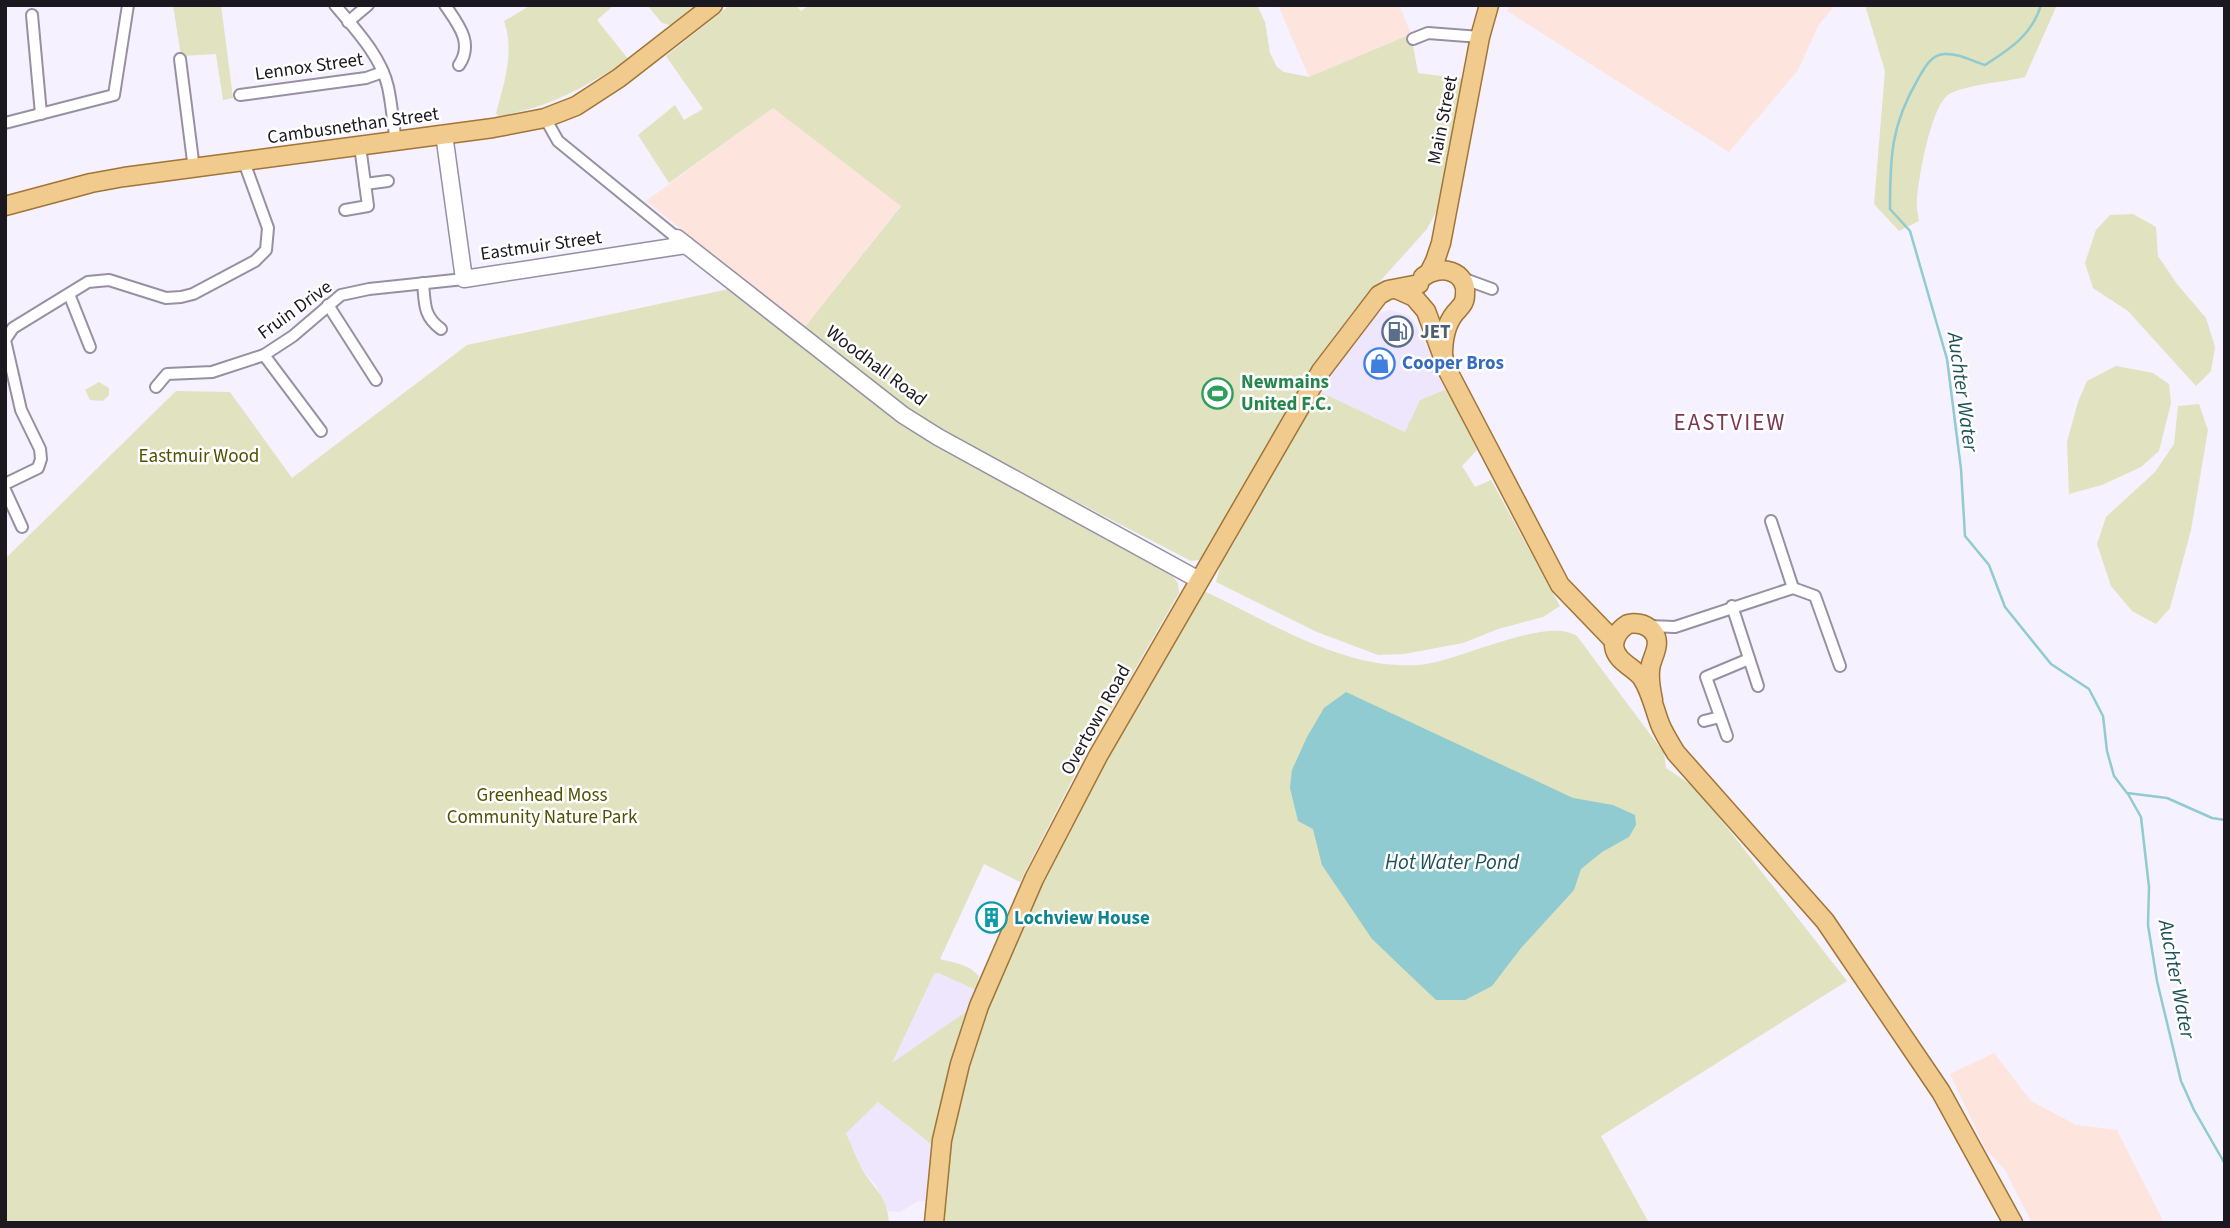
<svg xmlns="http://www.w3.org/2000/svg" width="2230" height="1228" font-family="'Source Sans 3',sans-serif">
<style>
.built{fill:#eee6fc}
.industrial{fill:#fde4dc}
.green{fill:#e0e2c0}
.water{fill:#8fcbd1}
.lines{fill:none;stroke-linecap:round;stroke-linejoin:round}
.stream{stroke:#8fcbd1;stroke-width:2.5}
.street-casing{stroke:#9790a3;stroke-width:14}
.secondary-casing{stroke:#9790a3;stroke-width:19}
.primary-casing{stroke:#a07536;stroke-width:21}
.street{stroke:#fff;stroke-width:10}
.secondary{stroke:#fff;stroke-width:16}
.primary{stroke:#f1ca8e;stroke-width:18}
.labels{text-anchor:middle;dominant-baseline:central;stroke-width:5;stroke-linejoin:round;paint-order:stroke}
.street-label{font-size:19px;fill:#1b181f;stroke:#fff}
.service-label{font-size:19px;font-weight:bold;fill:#4e5e75;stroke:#fff;text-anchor:start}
.shop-label{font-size:19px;font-weight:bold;fill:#366cbe;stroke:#fff;text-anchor:start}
.leisure-label{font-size:19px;font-weight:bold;fill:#27864d;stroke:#fff;text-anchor:start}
.park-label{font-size:19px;fill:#4f5100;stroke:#fff}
.culture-label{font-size:19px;font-weight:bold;fill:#0d838f;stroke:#fff;text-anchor:start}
.water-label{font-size:21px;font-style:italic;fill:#1e5257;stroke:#fff}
.quarter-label{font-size:23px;letter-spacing:2px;fill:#7c3751;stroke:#fff}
</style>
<rect width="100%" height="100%" fill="#f6f1fe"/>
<!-- built -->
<g class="built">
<polygon points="1390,310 1408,315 1412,319 1435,361 1447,389 1420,400 1405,432 1316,390 1374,315"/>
<polygon points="937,973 976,990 970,1009 891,1065 934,974"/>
<polygon points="878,1102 932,1145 925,1201 918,1201 900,1212 888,1211 877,1187 862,1169 845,1133"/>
</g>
<!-- industrial -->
<g class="industrial">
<polygon points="1278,5 1399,5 1411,34 1309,77"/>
<polygon points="1510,5 1835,5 1818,26 1798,70 1729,152 1507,11"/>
<polygon points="773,108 901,205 804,328 646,201"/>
<polygon points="1994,1053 2031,1101 2076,1125 2117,1130 2164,1223 2032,1223 2005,1170 1986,1150 1950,1074"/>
</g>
<!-- green -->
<g class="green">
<polygon points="173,5 221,5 233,98 223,100 216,54 181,56"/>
<path d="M 531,5 L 614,5 L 597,20 L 629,60 C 583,87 552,107 498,116 L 496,113 C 504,84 515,51 504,21 Z"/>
<polygon points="647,5 694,5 696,8 673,26 662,23"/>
<polygon points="730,5 796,5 801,11 810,5 1257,5 1265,22 1270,53 1277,67 1284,72 1309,77 1411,34 1418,73 1463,79 1440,196 1436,212 1427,229 1355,309 1323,351 1208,552 1199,560 1191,561 959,441 887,396 804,328 901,206 773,108 669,183 638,135 675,105 684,120 703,109 666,56"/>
<path d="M 1865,5 L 2057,5 L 2025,77 C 2001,83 1974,83 1951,93 C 1931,102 1919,178 1917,199 C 1916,206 1918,214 1919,221 L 1899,231 L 1874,204 L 1885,71 Z"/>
<polygon points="2133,214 2156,227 2158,256 2177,284 2206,318 2215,347 2211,371 2196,386 2128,311 2093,288 2085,263 2096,230 2110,215"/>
<path d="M 729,289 L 882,408 L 1171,574 L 1178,583 L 1179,593 L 1084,757 L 1020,882 L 984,864 L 940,959 C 955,963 968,964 979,976 L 976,990 L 938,973 L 934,974 L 892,1063 L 970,1009 L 945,1087 L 932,1145 L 878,1102 L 846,1133 C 851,1145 856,1157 862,1169 C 874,1190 887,1194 889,1223 L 5,1223 L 5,559 L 176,391 L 230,392 L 292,478 L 467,345 Z"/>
<polygon points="2116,366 2153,373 2169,384 2171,403 2159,451 2141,467 2102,485 2069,494 2067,442 2078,402 2087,381"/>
<polygon points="99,382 109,388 109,395 103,401 90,400 85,390"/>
<polygon points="1447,389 1477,450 1462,466 1475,487 1491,480 1560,606 1543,617 1498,629 1463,643 1404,654 1378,655 1317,632 1216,582 1221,563 1234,543 1316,390 1405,432 1420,400"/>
<polygon points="2199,404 2208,430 2191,530 2170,608 2156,624 2132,611 2111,586 2097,544 2106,517 2155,472 2174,444 2178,406"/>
<path d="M 1204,591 C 1270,622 1343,670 1418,665 C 1456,663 1546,615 1577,636 L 1664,753 L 1666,768 L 1696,788 L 1847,981 L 1601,1136 L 1649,1223 L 941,1223 C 948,1099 985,1004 1037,893 C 1086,789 1144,689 1204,591 Z"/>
</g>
<!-- water -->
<polygon class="water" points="1346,692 1573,798 1613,805 1635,815 1636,825 1629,837 1602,852 1581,869 1574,890 1521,948 1492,986 1465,1000 1436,1000 1372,939 1322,865 1313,829 1298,821 1290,788 1292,770 1307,737 1324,708"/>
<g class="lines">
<!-- stream -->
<g class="stream">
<path d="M 2041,5 C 2032,35 2010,49 1985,65 C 1972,61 1958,53 1944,54 C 1930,55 1924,69 1918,79 C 1891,125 1890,157 1890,209 L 1910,231 L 1947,359 L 1961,469 L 1965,536 L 1989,565 L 2005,607 L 2051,664 L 2089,689 L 2103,716 L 2107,751 L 2114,776 L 2127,793 L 2167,798 L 2212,818 L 2225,820"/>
<polyline points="2128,794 2141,817 2149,887 2148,925 2157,981 2181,1081 2194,1110 2225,1164"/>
</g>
<defs>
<g id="street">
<path d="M 335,5 C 355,29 381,56 388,87 C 392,105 393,124 396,142"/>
<path d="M 445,5 C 458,24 474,43 459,65"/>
<polyline points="32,15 41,114"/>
<polyline points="348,22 368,5"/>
<polyline points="1413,39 1428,33 1480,37"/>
<polyline points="180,59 194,169"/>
<polyline points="240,95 366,78 383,72"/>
<polyline points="545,118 558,141 677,238"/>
<polyline points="5,123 114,95 128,5"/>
<polyline points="365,184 388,181"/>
<polyline points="345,210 368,206 360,146"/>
<polyline points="1462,278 1492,289"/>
<path d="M 423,283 C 425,303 423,316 441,329"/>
<polyline points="69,294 90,347"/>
<polyline points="328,305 376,380"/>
<polyline points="264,355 321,431"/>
<polyline points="156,387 167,374 212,372 264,355 293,336 341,295 369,289 464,279"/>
<polyline points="5,484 38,468 41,459 40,449 21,410 5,340 13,328 88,282 109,280 166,298 181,297 193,294 255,261 266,250 268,228 244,162"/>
<polyline points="5,490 22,527"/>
<polyline points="1771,521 1793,588"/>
<polyline points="1732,606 1758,686"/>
<polyline points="1648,626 1675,627 1793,588 1815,596 1840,666"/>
<polyline points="1704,721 1720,717"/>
<polyline points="1727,736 1706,677 1749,659"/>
</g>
<g id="secondary">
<polyline points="444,134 464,279 686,245"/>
<polyline points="677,238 903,415 938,437 1199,580"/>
</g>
<g id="primary">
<polyline points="5,206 91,183 124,177 493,128 545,118 576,106 619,78 713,5"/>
<polyline points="1429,273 1435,261 1441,243 1480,37 1489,5"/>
<path d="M 1423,277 C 1439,264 1468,270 1465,295 C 1465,304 1460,307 1455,313 C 1446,324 1443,341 1443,355"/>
<polyline points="1396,289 1414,297 1426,311 1449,373 1560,585 1614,641"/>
<path d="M 1653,700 C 1651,690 1649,681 1650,671 C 1650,662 1654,658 1656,649 C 1661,631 1644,621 1628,624 C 1620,629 1614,636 1614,646 C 1616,662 1634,667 1642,678 C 1651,692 1654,708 1660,724 C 1664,734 1670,743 1676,753 L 1825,921 L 1941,1092 L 2013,1223"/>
<polyline points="934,1223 942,1140 960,1064 979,1006 1034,879 1098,756 1321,371 1379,295 1388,290 1419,284"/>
</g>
</defs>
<!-- street casing -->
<use href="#street" class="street-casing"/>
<!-- secondary casing -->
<use href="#secondary" class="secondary-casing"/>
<!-- primary casing -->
<use href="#primary" class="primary-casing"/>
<!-- street -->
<use href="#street" class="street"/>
<!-- secondary -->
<use href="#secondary" class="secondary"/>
<!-- primary -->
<use href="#primary" class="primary"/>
</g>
<!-- icons -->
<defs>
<symbol id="fuel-ring" viewBox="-11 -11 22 22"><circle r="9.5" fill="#fff" stroke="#5c6f8a" stroke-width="1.5"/><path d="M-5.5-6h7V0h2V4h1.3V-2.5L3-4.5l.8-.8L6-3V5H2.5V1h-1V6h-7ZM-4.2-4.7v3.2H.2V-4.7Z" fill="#5c6f8a"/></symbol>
<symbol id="shop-ring" viewBox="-11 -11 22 22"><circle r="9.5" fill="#fff" stroke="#3f7fe0" stroke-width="1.5"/><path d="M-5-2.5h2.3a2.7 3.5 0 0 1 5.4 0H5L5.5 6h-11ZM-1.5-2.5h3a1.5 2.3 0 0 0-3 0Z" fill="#3f7fe0"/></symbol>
<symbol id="stadium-ring" viewBox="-11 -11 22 22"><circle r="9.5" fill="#fff" stroke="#2e9e5b" stroke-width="1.5"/><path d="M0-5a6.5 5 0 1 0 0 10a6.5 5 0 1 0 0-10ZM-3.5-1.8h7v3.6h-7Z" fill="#2e9e5b"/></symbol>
<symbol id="building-ring" viewBox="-11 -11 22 22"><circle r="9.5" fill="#fff" stroke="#0f9aa8" stroke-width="1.5"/><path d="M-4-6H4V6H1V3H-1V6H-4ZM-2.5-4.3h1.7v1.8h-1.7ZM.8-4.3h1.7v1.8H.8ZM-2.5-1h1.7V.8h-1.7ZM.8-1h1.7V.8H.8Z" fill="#0f9aa8"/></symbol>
</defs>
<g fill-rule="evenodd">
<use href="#fuel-ring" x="1380" y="314" width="35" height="35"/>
<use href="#shop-ring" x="1362" y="346" width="35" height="35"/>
<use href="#stadium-ring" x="1200" y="376" width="35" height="35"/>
<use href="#building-ring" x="974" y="900" width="35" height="35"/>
</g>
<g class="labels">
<!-- street labels -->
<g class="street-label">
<text transform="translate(309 67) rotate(-8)">Lennox Street</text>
<text transform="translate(1443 120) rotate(-79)">Main Street</text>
<text transform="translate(353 126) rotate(-8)">Cambusnethan Street</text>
<text transform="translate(541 246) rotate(-8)">Eastmuir Street</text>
<text transform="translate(295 310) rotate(-36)">Fruin Drive</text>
<text transform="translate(876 366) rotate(37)">Woodhall Road</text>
<text transform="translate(1096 720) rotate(-61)">Overtown Road</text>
</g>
<!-- service labels -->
<g class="service-label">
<text x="1420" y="332">JET</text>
</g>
<!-- shop labels -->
<g class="shop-label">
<text x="1402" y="363">Cooper Bros</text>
</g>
<!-- leisure labels -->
<g class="leisure-label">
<text x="1241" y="382">Newmains<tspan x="1241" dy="22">United F.C.</tspan></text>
</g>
<!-- park labels -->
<g class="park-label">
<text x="199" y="456">Eastmuir Wood</text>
<text x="542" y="795">Greenhead Moss<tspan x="542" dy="22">Community Nature Park</tspan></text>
</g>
<!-- culture labels -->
<g class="culture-label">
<text x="1014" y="918">Lochview House</text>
</g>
<!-- water labels -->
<g class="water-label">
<text transform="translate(1963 392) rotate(82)">Auchter Water</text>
<text x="1452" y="862">Hot Water Pond</text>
<text transform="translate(2177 979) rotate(79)">Auchter Water</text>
</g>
<!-- quarter labels -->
<g class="quarter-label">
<text x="1730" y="422">EASTVIEW</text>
</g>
</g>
<!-- border -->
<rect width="2230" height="1228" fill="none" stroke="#1b181f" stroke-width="14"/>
</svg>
